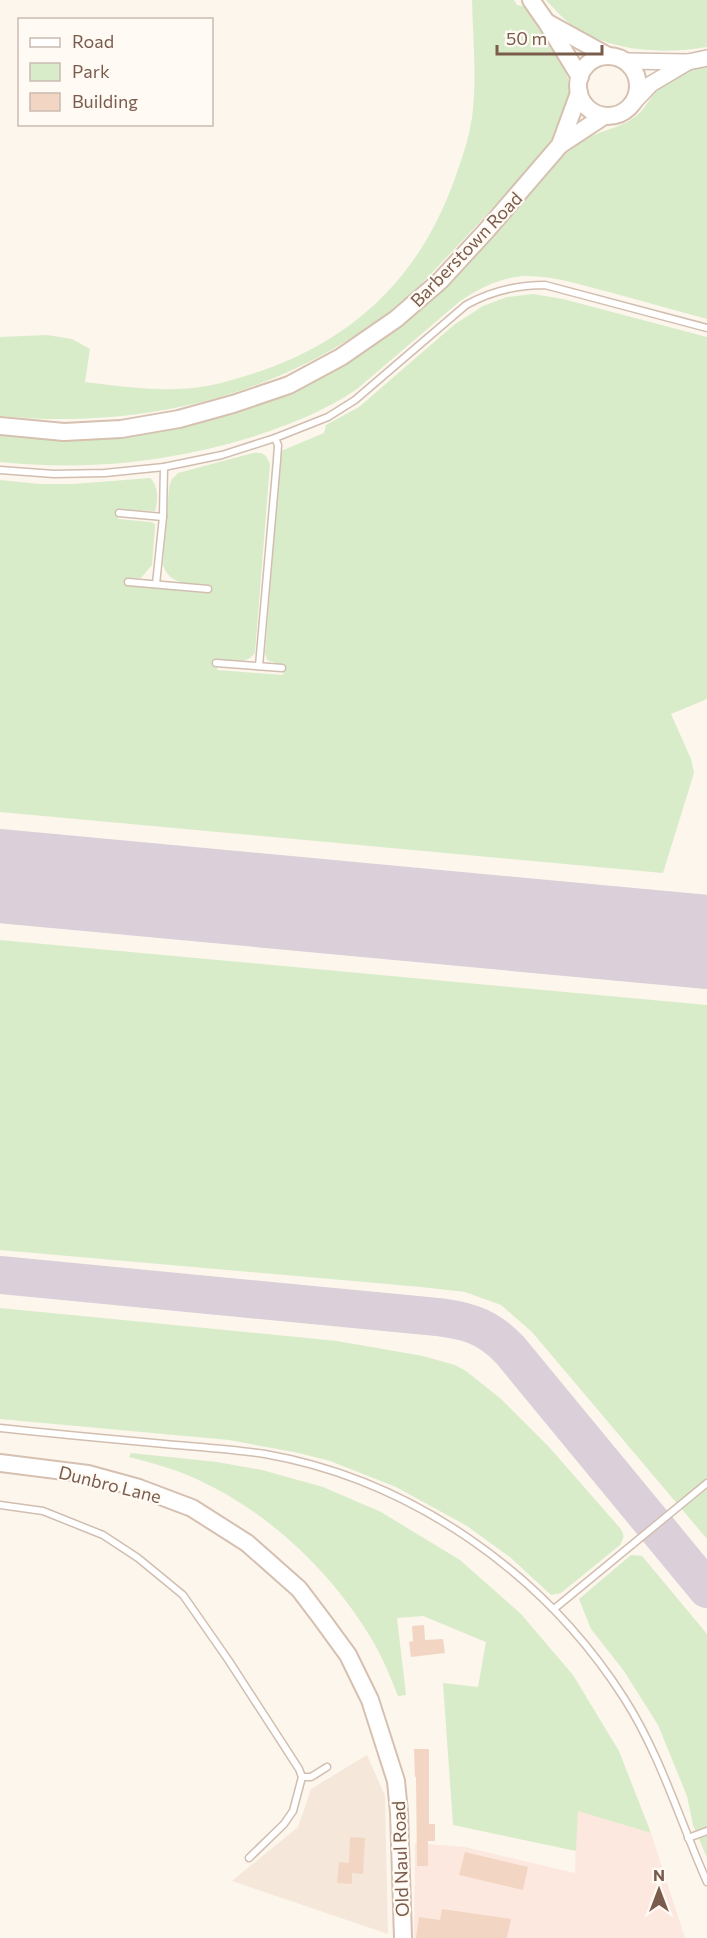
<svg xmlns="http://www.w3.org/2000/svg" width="707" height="1938" font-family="Commissioner,sans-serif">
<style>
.residential{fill:#f5e8da}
.commercial{fill:#fde8e0}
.green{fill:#d8ecc9}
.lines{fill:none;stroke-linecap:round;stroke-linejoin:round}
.taxiway{stroke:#dbcfda;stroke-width:38}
.runway{stroke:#dbcfda;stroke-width:94}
.building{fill:#f3d5c3}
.service-casing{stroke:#d1beb0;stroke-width:9}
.tertiary-casing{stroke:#d1beb0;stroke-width:18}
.secondary-casing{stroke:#d6c0b0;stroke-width:20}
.service{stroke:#fff;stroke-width:6}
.tertiary{stroke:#fff;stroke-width:15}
.secondary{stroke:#fff;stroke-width:16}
.labels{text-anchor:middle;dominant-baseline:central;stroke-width:4.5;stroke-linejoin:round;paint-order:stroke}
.street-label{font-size:18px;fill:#7a5c4d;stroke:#fffaf3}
</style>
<rect width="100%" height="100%" fill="#fdf6ec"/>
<!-- residential -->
<polygon class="residential" points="367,1755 385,1796 388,1934 232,1881 298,1827 311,1789"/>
<!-- commercial -->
<polygon class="commercial" points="577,1810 651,1833 685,1938 414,1938 415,1843 465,1847 575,1873"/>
<!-- green -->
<g class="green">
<path d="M 472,0 L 514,0 L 517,5 L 527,7 C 560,56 590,84 551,142 C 516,182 481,222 444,260 C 433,271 423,283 412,293 C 297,392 150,431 0,416 L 0,337 L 47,335 L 72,339 L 90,349 L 85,382 C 125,387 166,393 207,386 C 223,383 239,378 255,373 C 355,340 422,275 456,175 C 463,156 469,137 472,118 C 477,79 473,39 472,0 Z"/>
<path d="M 546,0 L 707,0 L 707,47 C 666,54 618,52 580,31 C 567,23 556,11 546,0 Z"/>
<path d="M 707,65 L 707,319 C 674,310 642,301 609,292 C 581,285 552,275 523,276 C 499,278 478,289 459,302 L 357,389 C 327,410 293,423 258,435 C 174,462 88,471 0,462 L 0,435 C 32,437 63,440 95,439 C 216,433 336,385 426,306 C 463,274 493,235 525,199 C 542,179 560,155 582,141 C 598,131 617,129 632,119 C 642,113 646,104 653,95 C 667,78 686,71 707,65 Z"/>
<path d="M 533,294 L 563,299 L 707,337 L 707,699 L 671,714 L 691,759 L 694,773 L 663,873 L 0,812 L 0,480 L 40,484 L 73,484 L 150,478 C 159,486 158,500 155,511 L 119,510 L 118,519 L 151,522 L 155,524 L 155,528 L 152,565 L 141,578 L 128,578 L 128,585 L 208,593 L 208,586 C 190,584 169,585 163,565 L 169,487 L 172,479 L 178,473 L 253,453 C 263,452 266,454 270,464 L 255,653 C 246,665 232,661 218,660 L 217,670 L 283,675 L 284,666 L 267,660 L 265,653 L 281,451 L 324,433 L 326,425 L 359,407 L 455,324 L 483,306 L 507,297 Z"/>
<polygon points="0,940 707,1005 707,1539 532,1332 501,1305 465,1292 421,1287 0,1250"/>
<path d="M 0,1308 L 337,1341 L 423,1356 L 455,1365 L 466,1371 L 501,1399 L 549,1447 L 620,1528 C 625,1535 624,1538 620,1545 L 561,1593 L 551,1595 L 511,1558 L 467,1526 L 396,1487 L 330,1461 L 299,1453 L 229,1440 L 0,1419 Z"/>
<path d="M 131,1453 L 217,1462 L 262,1470 L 323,1487 L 381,1512 L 460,1560 L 521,1614 L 573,1675 L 619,1751 L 651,1833 L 578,1811 L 576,1851 L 453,1825 L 443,1683 L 478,1687 L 486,1642 L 423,1616 L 397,1618 L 406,1695 L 398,1696 C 390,1676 382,1656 371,1638 C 328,1566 257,1501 177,1471 C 162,1466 146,1461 129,1457 Z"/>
<polygon points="631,1555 642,1556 707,1634 707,1858 693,1825 687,1796 658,1725 624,1671 591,1629 579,1599"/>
</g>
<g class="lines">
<!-- taxiway -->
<path class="taxiway" d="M 0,1275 L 427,1316 C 462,1319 486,1324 510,1350 L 707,1589"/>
<!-- runway -->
<polyline class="runway" points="0,876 707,942"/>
</g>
<!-- building -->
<g class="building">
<polygon points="424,1625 425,1640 443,1639 445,1653 411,1657 409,1642 413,1641 412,1626"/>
<polygon points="414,1749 429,1749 429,1824 435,1824 435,1841 428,1841 428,1866 417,1866 416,1777 415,1777"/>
<polygon points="350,1837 365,1838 363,1874 352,1873 352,1884 337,1883 339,1862 349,1863"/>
<polygon points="465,1852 528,1867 523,1890 459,1875"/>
<polygon points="442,1909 511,1919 507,1938 416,1938 419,1917 440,1920"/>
</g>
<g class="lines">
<defs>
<g id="service">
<path d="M 0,470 L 54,474 L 105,473 L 164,467 L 222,455 L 275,438 L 328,417 L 355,400 L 466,305 C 491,291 516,285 545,285 L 707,328"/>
<polyline points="119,513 163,517"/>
<polyline points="128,582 208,589"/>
<polyline points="156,584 163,517 164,467"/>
<polyline points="216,663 282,668"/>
<polyline points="259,666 277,460 278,445 275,438"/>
<path d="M 0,1428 C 55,1434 110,1439 165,1444 C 198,1447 232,1449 265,1454 C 412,1480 544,1573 624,1698 C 660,1754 680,1821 707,1882"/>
<polyline points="0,1505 43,1511 103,1535 138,1558 183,1595 229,1661 299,1769 302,1777 293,1811 284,1824 249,1858"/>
<polyline points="554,1609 707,1483"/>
<polyline points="302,1777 311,1777 327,1767"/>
<polyline points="688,1838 707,1831"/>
</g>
<g id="tertiary">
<polyline points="626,61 688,62 707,58"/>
<polyline points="631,105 651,84 688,62"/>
</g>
<g id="secondary">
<polyline points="531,0 547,23 580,77"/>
<polyline points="548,23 608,56"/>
<circle cx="608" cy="86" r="30"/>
<polyline points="560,145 604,116"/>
<polyline points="0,426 64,432 121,429 179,419 233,404 289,385 341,357 396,319 440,281 486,231 560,145 579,93"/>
<polyline points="0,1463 88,1474 139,1488 192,1508 247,1543 299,1589 321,1618 348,1655 370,1700 396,1781 399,1812 403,1938"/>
</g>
</defs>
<!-- service casing -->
<use href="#service" class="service-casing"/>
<!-- tertiary casing -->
<use href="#tertiary" class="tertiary-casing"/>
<!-- secondary casing -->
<use href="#secondary" class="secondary-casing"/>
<!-- service -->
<use href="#service" class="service"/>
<!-- tertiary -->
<use href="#tertiary" class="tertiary"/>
<!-- secondary -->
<use href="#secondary" class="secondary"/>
</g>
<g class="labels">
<!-- street labels -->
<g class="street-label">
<text transform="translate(466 249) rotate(-46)">Barberstown Road</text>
<text transform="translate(110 1484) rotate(14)">Dunbro Lane</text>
<text transform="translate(400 1859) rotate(-92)">Old Naul Road</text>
</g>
</g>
<!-- legend -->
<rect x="18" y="18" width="195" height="108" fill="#fffaf3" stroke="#cabbb1" stroke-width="1.5"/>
<rect x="30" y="38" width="30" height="9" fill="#ffffff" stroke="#cabbb1" stroke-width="1.5"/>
<text x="72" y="48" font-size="18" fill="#7a5c4d">Road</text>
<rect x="30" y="63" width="30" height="18" fill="#d8ecc9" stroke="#cabbb1" stroke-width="1.5"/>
<text x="72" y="78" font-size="18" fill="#7a5c4d">Park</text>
<rect x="30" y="93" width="30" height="18" fill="#f3d5c3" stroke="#cabbb1" stroke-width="1.5"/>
<text x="72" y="108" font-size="18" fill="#7a5c4d">Building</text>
<!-- north arrow -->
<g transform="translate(659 1890)" stroke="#fffaf3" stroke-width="4.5" paint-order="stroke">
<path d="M0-4.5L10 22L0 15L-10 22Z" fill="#7a5c4d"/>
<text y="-9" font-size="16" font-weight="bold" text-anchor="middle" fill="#7a5c4d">N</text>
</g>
<!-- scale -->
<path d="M497 45v9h105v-9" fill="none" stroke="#7a5c4d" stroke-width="3"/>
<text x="506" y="45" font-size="18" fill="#7a5c4d" stroke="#fffaf3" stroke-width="4.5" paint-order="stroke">50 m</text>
</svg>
